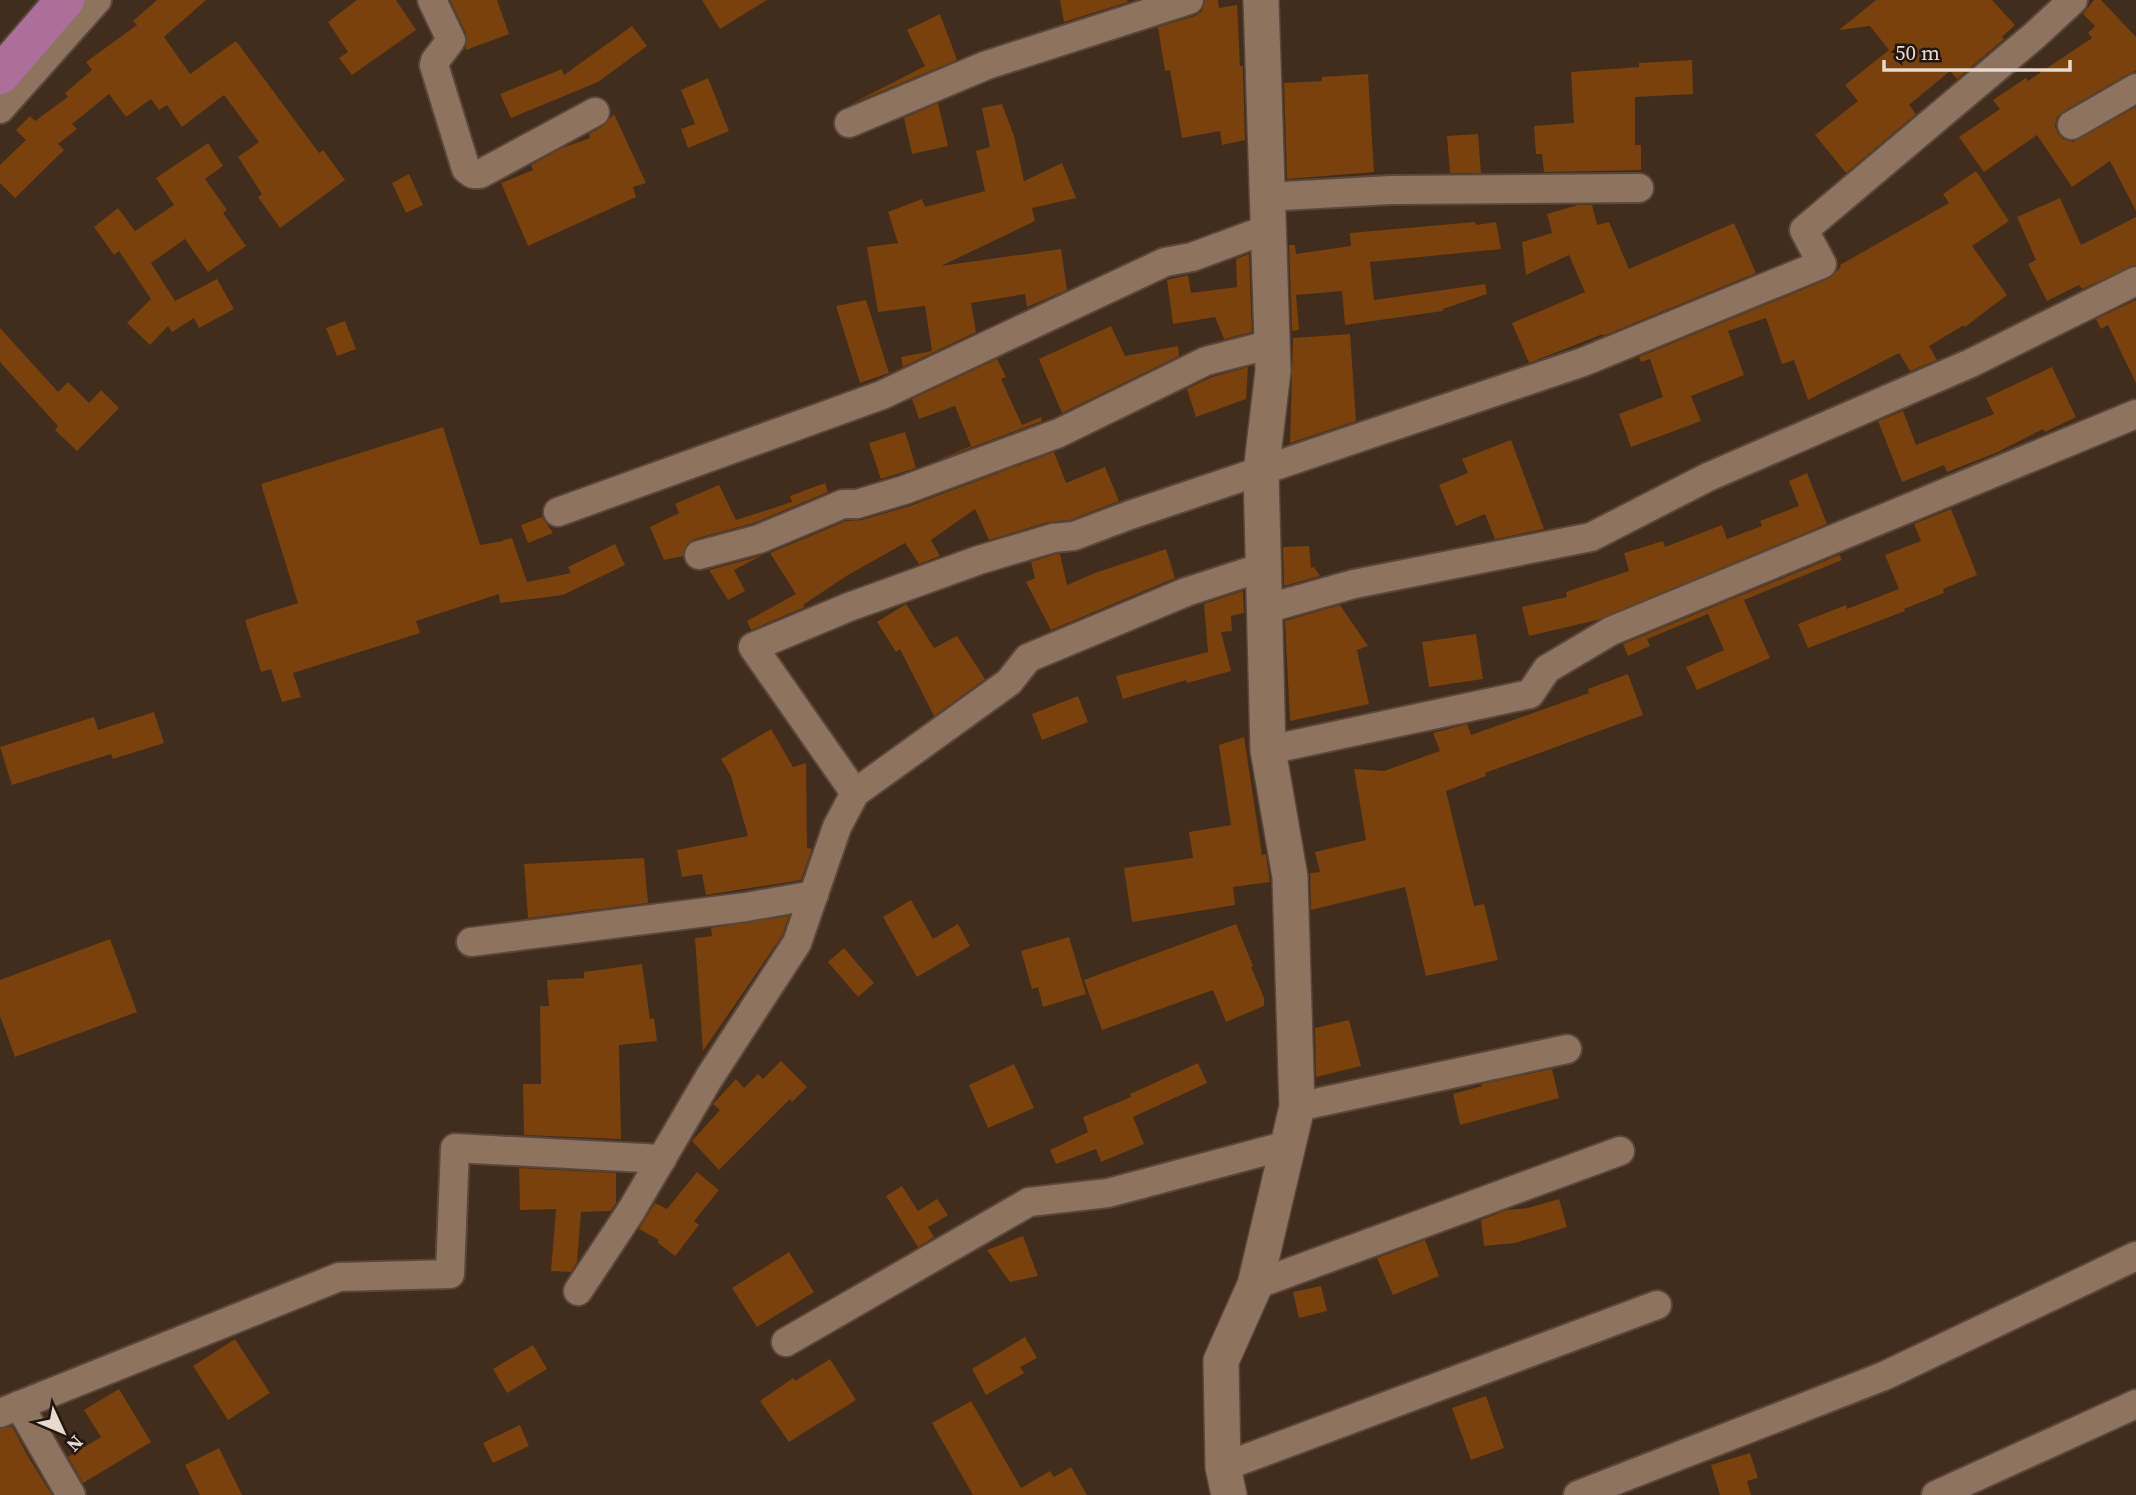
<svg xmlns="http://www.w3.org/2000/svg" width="2136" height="1495" font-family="'Source Serif 4',serif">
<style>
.building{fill:#78410d}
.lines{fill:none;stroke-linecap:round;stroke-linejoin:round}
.minor-casing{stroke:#5a4739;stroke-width:32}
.tertiary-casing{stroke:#5a4739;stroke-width:38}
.trunk-casing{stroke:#5a4739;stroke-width:42}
.minor{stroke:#8d7360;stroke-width:28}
.tertiary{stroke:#8d7360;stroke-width:35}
.trunk{stroke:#ac6e9a;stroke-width:38}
</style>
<rect width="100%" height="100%" fill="#422c1c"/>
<!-- building -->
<g class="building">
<polygon points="157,0 206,0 164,37 190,74 236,41 319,153 323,150 345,180 280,228 258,197 262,194 238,157 259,142 224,95 182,127 167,105 159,110 151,99 126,117 109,94 72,124 77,129 58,144 64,150 15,198 0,183 0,165 26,140 16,130 30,116 35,121 68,97 65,93 92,70 86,62 137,25 133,21"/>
<polygon points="357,0 396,0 416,30 352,75 339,58 348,52 328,22"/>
<polygon points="450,0 497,0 509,34 466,50 466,33"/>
<polygon points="702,0 767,0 720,29"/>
<polygon points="1060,0 1127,0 1128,2 1064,22"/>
<polygon points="1205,0 1218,0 1219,8 1237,5 1240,66 1243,66 1243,72 1245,140 1222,145 1220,131 1182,138 1170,70 1165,71 1158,27 1195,16 1202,11"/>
<polygon points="1876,0 1992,0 2015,25 2002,37 2004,39 1957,79 1950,71 1909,105 1916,114 1846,173 1815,135 1858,101 1845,85 1889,50 1870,26 1839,30"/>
<polygon points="2094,0 2101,0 2136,37 2136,71 2128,74 2064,111 2057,117 2055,126 2058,134 2063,139 2073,142 2136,107 2136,211 2110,161 2072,187 2037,135 1984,172 1959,137 2000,109 1993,100 2026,78 2028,81 2092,38 2088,33 2095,26 2083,14"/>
<polygon points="940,14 957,60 851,104 925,66 907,30"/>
<polygon points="632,26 647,46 598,82 511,118 500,94 562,69 564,75"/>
<polygon points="1692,60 1693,94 1635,97 1635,145 1641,145 1641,170 1544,172 1542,154 1536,154 1534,126 1574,123 1571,72 1639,67 1639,63"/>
<polygon points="1368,74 1374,172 1287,179 1284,83 1322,81 1322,77"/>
<polygon points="708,78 729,131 688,148 681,129 695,124 681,90"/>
<polygon points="938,103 948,146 912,154 904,118"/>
<polygon points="1002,104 1014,136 1024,181 1062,163 1076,198 1032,208 1035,221 941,266 1061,249 1067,290 1027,307 1025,294 971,303 976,332 903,367 901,357 932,351 925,306 878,312 867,247 898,243 888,212 922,199 925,207 985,191 976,151 990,147 982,108"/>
<polygon points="614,114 646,183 633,187 636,197 528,246 501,183 533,170 531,165 562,148 590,138 589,134 603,126"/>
<polygon points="1478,134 1481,173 1450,173 1447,136"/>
<polygon points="208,143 223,166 205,179 227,210 223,213 246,246 208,272 185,239 151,263 175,301 217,279 234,309 199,328 194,318 172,332 168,326 150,345 127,323 151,299 119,251 114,255 94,227 118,208 135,231 174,205 156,178"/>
<polygon points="1976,171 2009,221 1972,246 2007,295 1965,327 1964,325 1929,346 1937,360 1910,371 1899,353 1808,400 1794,360 1782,364 1766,318 1728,331 1744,375 1691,396 1701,421 1631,447 1619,414 1663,397 1650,359 1641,362 1639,357 1828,279 1841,267 1840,265 1949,203 1943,194"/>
<polygon points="409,174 423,205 406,213 392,183"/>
<polygon points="2060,198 2081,245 2136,217 2136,265 2082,289 2079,285 2047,301 2028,264 2036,260 2017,217"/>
<polygon points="1578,205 1592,205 1597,225 1609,222 1629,269 1734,223 1756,273 1603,336 1603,334 1529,363 1512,323 1585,292 1569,255 1526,275 1522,242 1552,233 1547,214"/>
<polygon points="1475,222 1476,225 1496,222 1501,249 1370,262 1374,300 1485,284 1487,294 1443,309 1443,311 1345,325 1342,291 1296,295 1299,330 1292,331 1289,245 1295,245 1296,254 1351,246 1350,233"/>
<polygon points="1249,254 1252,332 1224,339 1215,317 1173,324 1167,280 1188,275 1191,293 1237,287 1236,259"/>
<polygon points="866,300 889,373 860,383 836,306"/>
<polygon points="2136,300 2136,383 2108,325 2101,329 2096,319"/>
<polygon points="345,321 356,349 337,356 326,328"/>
<polygon points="1111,326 1125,356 1178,346 1179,356 1062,413 1039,359"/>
<polygon points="0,328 58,392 68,382 89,403 101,390 119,408 77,451 55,430 58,426 0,362"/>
<polygon points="1350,334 1356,421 1290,443 1293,338"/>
<polygon points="997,359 1006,377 1001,379 1022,425 1041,417 1042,421 932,462 971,446 955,406 919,419 912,399"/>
<polygon points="1248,367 1246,399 1196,417 1187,389 1212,377"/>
<polygon points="2052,367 2076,417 2045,432 2043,429 1998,452 1947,472 1944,465 1902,482 1878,421 1903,411 1916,445 1994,414 1986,398"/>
<polygon points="443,427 480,545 503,541 503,540 512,538 527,582 571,573 568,567 615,544 625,565 563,595 500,603 499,594 416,621 420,633 293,673 301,697 282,702 271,669 261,672 245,620 298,603 261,484"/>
<polygon points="905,432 916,468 881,479 869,443"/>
<polygon points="1511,440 1544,529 1495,539 1485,514 1456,526 1439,485 1468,473 1462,459"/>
<polygon points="1054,452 1066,483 1105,467 1119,501 1070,520 1048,522 989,540 975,509 931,540 940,556 919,564 905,543 848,575 803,605 805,607 751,630 747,621 796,594 770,553 846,521 862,520 910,506"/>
<polygon points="1807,473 1827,524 1597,620 1529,636 1522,607 1567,597 1566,592 1629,571 1624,553 1663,541 1665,547 1722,525 1727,539 1762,526 1760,521 1799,506 1789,481"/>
<polygon points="825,483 828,492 754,523 694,539 687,544 683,556 664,560 650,527 679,513 675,504 719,485 736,520 792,502 790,496"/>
<polygon points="1951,509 1977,575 1943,589 1944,593 1904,609 1905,611 1808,648 1798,624 1846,605 1847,609 1899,589 1885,555 1921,541 1914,524"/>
<polygon points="542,517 553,533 528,543 521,525"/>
<polygon points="1309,546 1311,568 1314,567 1320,576 1284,586 1283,547"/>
<polygon points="1166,549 1175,578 1051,630 1026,582 1035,578 1031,562 1056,554 1060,554 1067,585 1095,573"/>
<polygon points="1839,555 1842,560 1744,600 1770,658 1697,690 1686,667 1724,650 1708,614 1647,639 1650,646 1628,656 1623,644"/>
<polygon points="761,556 734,570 745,591 728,600 709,570"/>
<polygon points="1243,591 1244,613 1231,616 1232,631 1221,632 1231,671 1187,683 1186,680 1123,699 1116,676 1208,652 1204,604"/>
<polygon points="906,604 934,648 957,636 985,679 934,716 900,649 896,652 877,622"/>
<polygon points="1340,605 1368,646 1357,650 1369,704 1290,721 1285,621"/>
<polygon points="1476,634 1483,679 1429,687 1422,642"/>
<polygon points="1628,674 1643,715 1485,773 1486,776 1446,791 1474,906 1484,904 1498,960 1426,976 1405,887 1311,910 1310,873 1320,872 1315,852 1366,840 1354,769 1384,771 1440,751 1433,733 1467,724 1471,735 1589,693 1588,689"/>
<polygon points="1078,696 1088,722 1042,740 1032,714"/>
<polygon points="154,712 164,743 113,759 111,754 12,785 0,747 94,717 98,730"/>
<polygon points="771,729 793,767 806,763 807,848 812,849 801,880 706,895 702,874 682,877 677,850 748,836 731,776 721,759"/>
<polygon points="1244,737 1262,855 1266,854 1270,882 1233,887 1235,905 1132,922 1124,868 1193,858 1189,832 1231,825 1219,745"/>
<polygon points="644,858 648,903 528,918 524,864"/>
<polygon points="911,900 933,939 958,924 970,946 917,977 883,917"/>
<polygon points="789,916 782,936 703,1051 695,938 712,936 711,928"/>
<polygon points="1236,924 1253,966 1251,967 1264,998 1264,1006 1226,1022 1213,990 1102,1030 1084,980"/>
<polygon points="1069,937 1086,994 1043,1007 1038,987 1032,989 1021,951"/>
<polygon points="110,939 137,1012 15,1057 0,1016 0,980"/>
<polygon points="844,948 874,983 858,997 828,962"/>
<polygon points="642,964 650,1019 654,1018 657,1041 619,1045 621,1139 524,1135 523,1084 541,1084 540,1006 549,1006 547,980 584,978 584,972"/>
<polygon points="1349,1020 1361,1066 1316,1077 1315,1028"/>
<polygon points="781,1061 807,1087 792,1102 790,1099 719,1170 692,1141 720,1110 713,1104 736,1079 744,1088 758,1074 763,1079"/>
<polygon points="1198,1063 1207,1083 1133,1117 1144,1144 1101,1162 1096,1149 1056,1164 1050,1150 1088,1132 1083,1117 1131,1097 1130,1094"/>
<polygon points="1014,1064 1034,1108 988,1128 969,1085"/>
<polygon points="1552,1069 1559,1098 1460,1125 1453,1094 1482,1086 1481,1084"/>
<polygon points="519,1168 616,1173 616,1203 611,1211 581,1212 577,1262 571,1272 551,1271 556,1209 520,1210"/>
<polygon points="697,1172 719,1190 694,1221 699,1225 675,1256 657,1242 659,1240 639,1229 655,1203 667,1209"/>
<polygon points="902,1186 918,1211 937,1199 948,1215 928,1227 934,1237 918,1247 886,1196"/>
<polygon points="1559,1199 1567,1227 1515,1243 1484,1246 1481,1220 1507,1210 1528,1208"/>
<polygon points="1023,1236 1038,1276 1010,1282 987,1250"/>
<polygon points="1425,1240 1439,1276 1393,1295 1377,1258"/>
<polygon points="789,1252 814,1292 757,1327 732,1288"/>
<polygon points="1321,1286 1327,1311 1299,1318 1293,1292"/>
<polygon points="1025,1337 1037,1358 1020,1367 1024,1373 986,1395 972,1369"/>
<polygon points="235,1339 270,1393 228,1420 193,1366"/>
<polygon points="533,1345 547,1369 507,1393 493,1369"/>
<polygon points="830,1359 856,1400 789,1442 760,1401 793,1378 795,1381"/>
<polygon points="119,1389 151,1442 83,1483 68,1457 101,1437 84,1410"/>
<polygon points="1486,1396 1504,1448 1471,1460 1452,1408"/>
<polygon points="971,1401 1021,1488 1050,1471 1054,1477 1071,1467 1087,1495 973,1495 932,1423"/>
<polygon points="520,1425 529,1446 493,1463 483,1443"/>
<polygon points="12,1426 26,1453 52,1495 0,1495 0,1429"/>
<polygon points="219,1448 242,1495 200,1495 185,1465"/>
<polygon points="1750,1453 1758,1478 1747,1481 1751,1495 1720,1495 1711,1465"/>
</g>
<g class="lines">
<defs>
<g id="minor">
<polyline points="432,0 451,40 435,61 434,65 466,169 473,174 480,174 595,112"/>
<polyline points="0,109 97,0"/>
<polyline points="849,123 987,65 1189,0"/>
<polyline points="2072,125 2136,88"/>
<polyline points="1267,197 1391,190 1639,188"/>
<polyline points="558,512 882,395 1165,262 1192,257 1268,229"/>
<polyline points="699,555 759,539 843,504 857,504 904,490 1059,433 1206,361 1272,344"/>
<polyline points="1265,609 1354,584 1591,537 1708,477 1971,363 2136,281"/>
<polyline points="1268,750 1530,694 1547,669 1611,631 2136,414"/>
<polyline points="855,793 753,647 849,607 979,560 1053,538 1074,536 1130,515 1583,362 1822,264 1804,230 2034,36 2073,0"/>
<polyline points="471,942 746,907 814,895"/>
<polyline points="1297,1107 1567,1049"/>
<polyline points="1255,1285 1620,1151"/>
<polyline points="578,1291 631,1211 709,1078 797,943 837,827 855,793 1009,682 1028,658 1186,592 1263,567"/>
<polyline points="786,1342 1029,1202 1108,1193 1288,1145"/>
<polyline points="19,1405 71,1495"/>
<polyline points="0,1413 339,1277 450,1274 455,1148 662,1159"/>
<polyline points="1223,1467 1657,1305"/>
<polyline points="1578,1495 1884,1376 2136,1256"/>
<polyline points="1936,1495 2136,1404"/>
</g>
<polyline id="tertiary" points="1229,1495 1223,1467 1221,1361 1255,1285 1297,1107 1290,877 1268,750 1261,472 1273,371 1261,0"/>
<polyline id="trunk" points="0,75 65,0"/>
</defs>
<!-- minor casing -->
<use href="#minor" class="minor-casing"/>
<!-- tertiary casing -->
<use href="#tertiary" class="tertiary-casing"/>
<!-- trunk casing -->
<use href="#trunk" class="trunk-casing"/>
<!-- minor -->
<use href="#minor" class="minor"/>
<!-- tertiary -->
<use href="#tertiary" class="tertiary"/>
<!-- trunk -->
<use href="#trunk" class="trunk"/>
</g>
<!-- north arrow -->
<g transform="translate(63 1432) rotate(134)" stroke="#211710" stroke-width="5" paint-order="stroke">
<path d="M0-5L12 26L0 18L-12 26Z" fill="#e9dad0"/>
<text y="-10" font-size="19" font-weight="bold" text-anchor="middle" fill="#e9dad0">N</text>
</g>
<!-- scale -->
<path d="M1884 60v10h186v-10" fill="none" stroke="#e9dad0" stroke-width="3.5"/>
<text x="1895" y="60" font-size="21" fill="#e9dad0" stroke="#211710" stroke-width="5" paint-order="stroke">50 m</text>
</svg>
